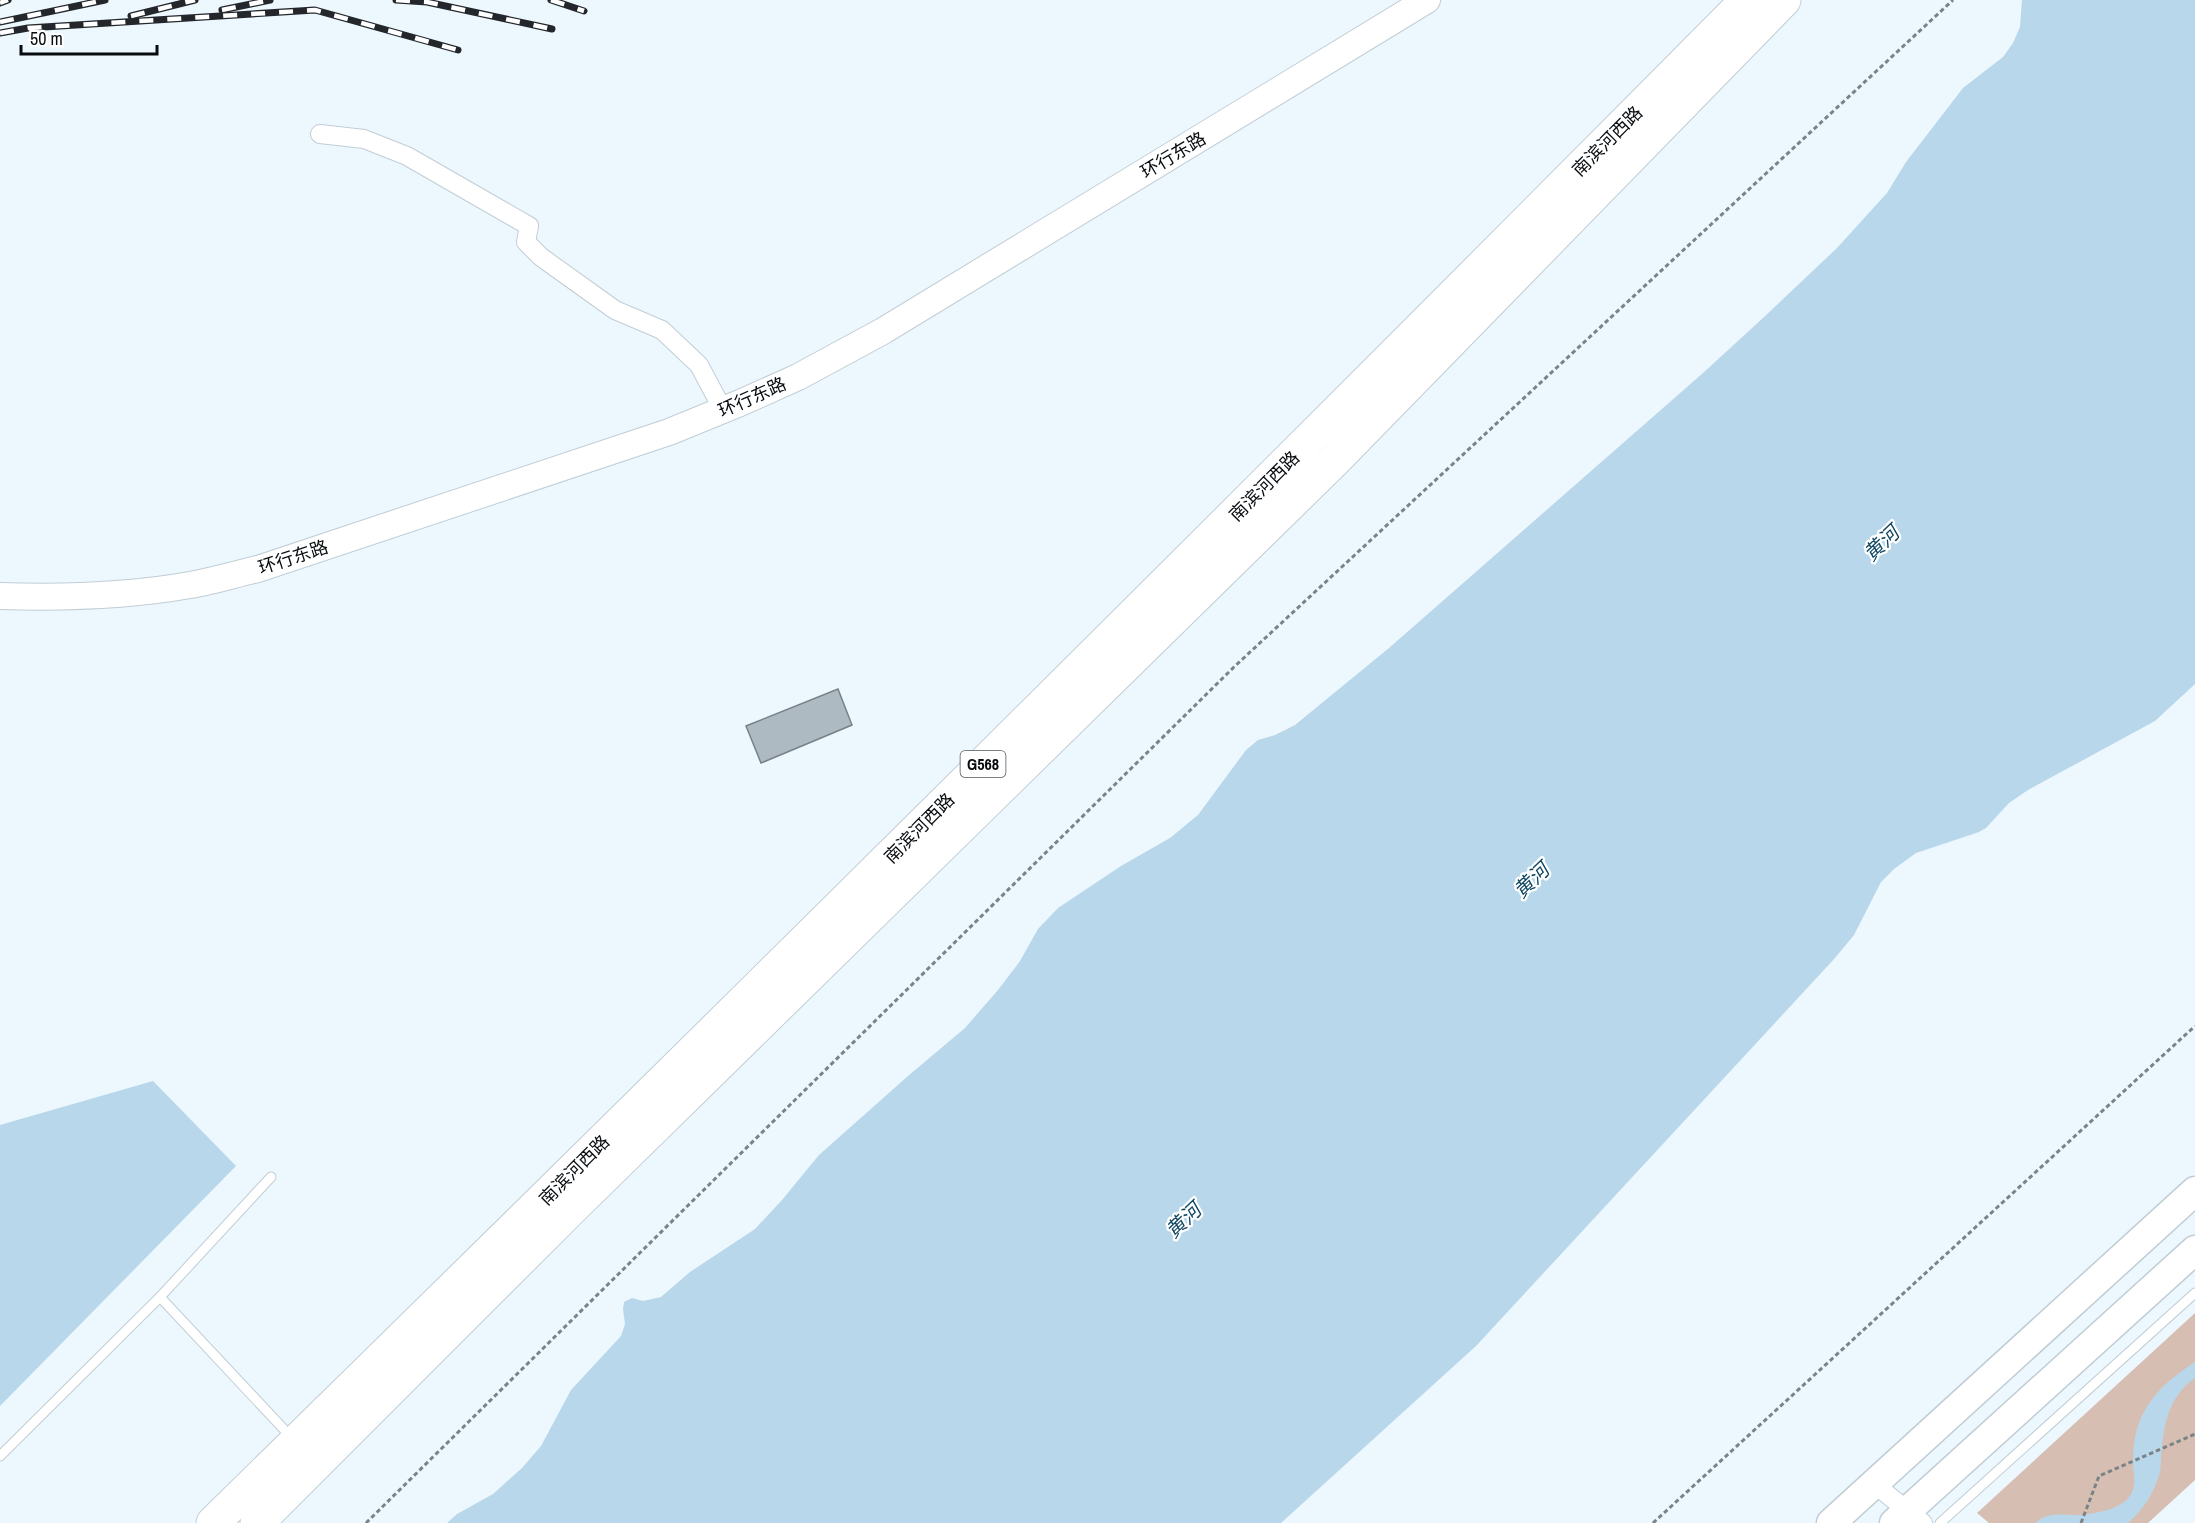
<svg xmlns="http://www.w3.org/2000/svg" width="2195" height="1523" font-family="'Archivo Narrow','Noto Sans SC',sans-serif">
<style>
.green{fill:#d7beb2}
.water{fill:#b8d7ea}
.building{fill:#aebac1;stroke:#768188;stroke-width:1.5}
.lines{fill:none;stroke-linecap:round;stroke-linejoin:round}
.lane-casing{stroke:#c1cdd5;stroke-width:11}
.street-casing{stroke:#c1cdd5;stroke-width:20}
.secondary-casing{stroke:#c1cdd5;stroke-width:28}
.primary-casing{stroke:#c1cdd5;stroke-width:31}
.highway-casing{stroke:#c1cdd5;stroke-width:35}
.path{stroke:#7c8388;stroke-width:3;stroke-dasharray:4.5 3;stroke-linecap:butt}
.lane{stroke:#fff;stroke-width:9}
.street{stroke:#fff;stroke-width:18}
.secondary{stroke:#fff;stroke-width:26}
.primary{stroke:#fff;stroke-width:28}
.highway{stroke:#fff;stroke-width:33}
.rail-casing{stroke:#23272b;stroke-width:7}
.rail{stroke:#fff;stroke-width:4.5;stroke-dasharray:14;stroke-linecap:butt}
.labels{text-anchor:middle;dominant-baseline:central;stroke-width:4.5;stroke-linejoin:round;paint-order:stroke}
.shield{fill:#fff;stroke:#525557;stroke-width:1.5}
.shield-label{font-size:16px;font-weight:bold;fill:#080c0f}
.street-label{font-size:18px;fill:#080c0f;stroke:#fff}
.water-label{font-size:20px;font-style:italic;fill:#104762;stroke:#fff}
</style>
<rect width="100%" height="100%" fill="#edf7fe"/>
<!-- green -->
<polygon class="green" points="2195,1313 2195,1480 2148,1523 1989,1523 1977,1513"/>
<!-- water -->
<g class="water">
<polygon points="2022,0 2195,0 2195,684 2155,721 2028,790 2009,803 1986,828 1979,832 1916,853 1894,869 1881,882 1854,935 1835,958 1476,1346 1281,1523 447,1523 457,1514 493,1494 522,1468 541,1446 571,1390 621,1336 625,1324 623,1309 624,1302 632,1298 643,1301 661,1297 690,1272 755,1229 782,1200 819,1155 908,1076 965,1028 998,990 1020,961 1038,929 1058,908 1121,866 1170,838 1198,815 1246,750 1258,740 1275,735 1295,725 1389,648 1703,373 1763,318 1837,248 1887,193 1906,162 1963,88 2003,57 2013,43 2020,27"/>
<polygon points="153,1081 236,1166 0,1406 0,1125"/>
<path d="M 2195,1362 L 2195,1378 C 2171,1394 2164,1421 2162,1448 C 2161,1456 2161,1464 2160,1472 C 2154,1493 2144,1509 2128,1523 L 2035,1523 C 2049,1510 2066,1516 2083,1515 C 2097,1513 2120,1509 2129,1497 C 2138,1485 2133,1475 2133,1462 C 2133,1413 2155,1388 2195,1362 Z"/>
</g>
<!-- building -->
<polygon class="building" points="838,689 852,725 761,763 746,726"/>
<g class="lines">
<defs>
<g id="lane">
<polyline points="160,1297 292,1438"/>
<polyline points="0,1456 160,1297 271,1177"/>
<polyline points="1940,1523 2195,1293"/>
</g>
<g id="street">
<polyline points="320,134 364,139 407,156 529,226 526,242 541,257 615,310 662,330 699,365 723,410"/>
<polyline points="1873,1483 1923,1523"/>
</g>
<path id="secondary" d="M 0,596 C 63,598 128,596 190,585 C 213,581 236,574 258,569 L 669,432 L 740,403 L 798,377 L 883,331 L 1427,0"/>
<g id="primary">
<polyline points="1831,1523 2195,1191"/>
<polyline points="1894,1523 2195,1250"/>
</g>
<g id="highway">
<path d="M 213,1523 C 728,1019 1239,512 1747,0"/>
<polyline points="257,1523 564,1216 1336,459 1784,0"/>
</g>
</defs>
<!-- lane casing -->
<use href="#lane" class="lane-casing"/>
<!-- street casing -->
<use href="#street" class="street-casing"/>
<!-- secondary casing -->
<use href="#secondary" class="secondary-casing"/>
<!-- primary casing -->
<use href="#primary" class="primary-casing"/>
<!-- highway casing -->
<use href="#highway" class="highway-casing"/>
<!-- path -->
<g class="path">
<polyline points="366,1523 1234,667 1953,0"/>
<polyline points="1653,1523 2195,1026"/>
<polyline points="2081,1523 2099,1476 2195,1434"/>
</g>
<!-- lane -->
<use href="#lane" class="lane"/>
<!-- street -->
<use href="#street" class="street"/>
<!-- secondary -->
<use href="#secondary" class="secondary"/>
<!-- primary -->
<use href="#primary" class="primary"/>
<!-- highway -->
<use href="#highway" class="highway"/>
<defs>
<g id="rail">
<polyline points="396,0 427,2 552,29"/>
<polyline points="551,0 584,11"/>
<polyline points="0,3 8,0"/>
<polyline points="222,10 270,0"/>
<polyline points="131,16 195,0"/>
<polyline points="0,22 105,0"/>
<polyline points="0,33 28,28 315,10 458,50"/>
</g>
</defs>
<!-- rail casing -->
<use href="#rail" class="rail-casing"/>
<!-- rail -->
<use href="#rail" class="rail"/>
</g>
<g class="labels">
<!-- shield labels -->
<rect class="shield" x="960.5" y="751" width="45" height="26" rx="4.5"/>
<g class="shield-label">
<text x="983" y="764">G568</text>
</g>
<!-- street labels -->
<g class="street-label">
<text transform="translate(1607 141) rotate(-45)">南滨河西路</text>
<text transform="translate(1173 155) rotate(-31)">环行东路</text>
<text transform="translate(752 397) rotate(-24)">环行东路</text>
<text transform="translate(1264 486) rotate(-45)">南滨河西路</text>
<text transform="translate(293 557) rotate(-18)">环行东路</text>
<text transform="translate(919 828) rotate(-45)">南滨河西路</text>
<text transform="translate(574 1170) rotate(-45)">南滨河西路</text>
</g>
<!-- water labels -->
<g class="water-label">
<text transform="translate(1881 543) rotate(-44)">黄河</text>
<text transform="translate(1531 880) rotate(-44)">黄河</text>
<text transform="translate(1183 1220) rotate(-44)">黄河</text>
</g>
</g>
<!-- scale -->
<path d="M21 45v9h136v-9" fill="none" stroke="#080c0f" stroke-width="3"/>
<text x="30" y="45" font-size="18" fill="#080c0f" stroke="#ffffff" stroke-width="4.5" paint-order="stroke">50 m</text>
</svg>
